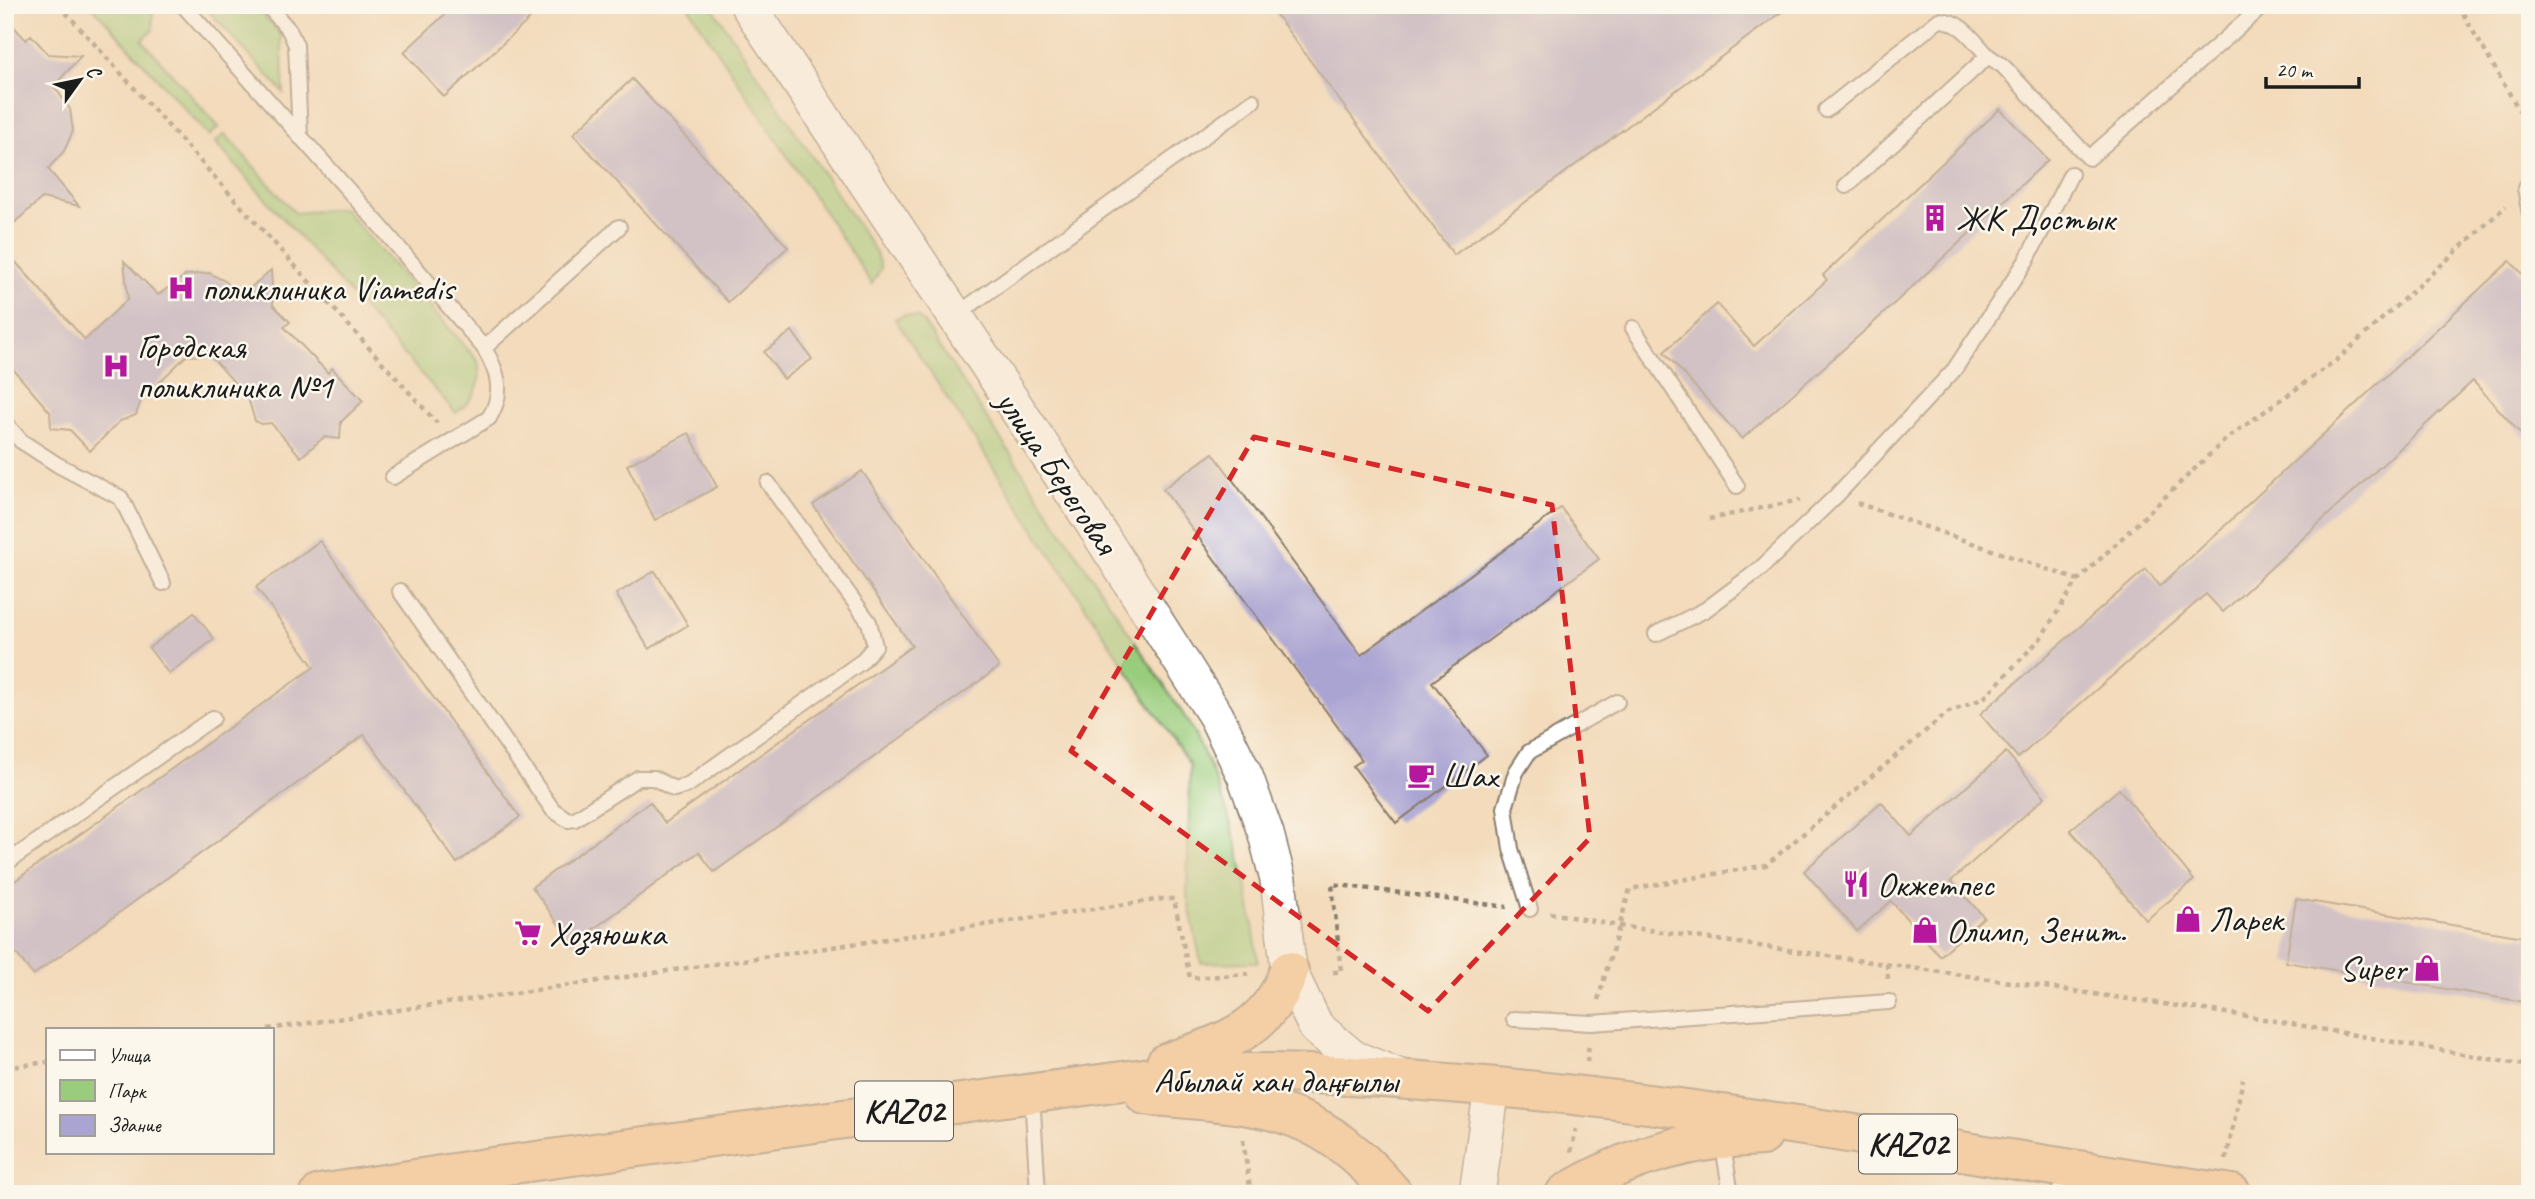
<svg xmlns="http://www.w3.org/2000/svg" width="2535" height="1199" font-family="Caveat,sans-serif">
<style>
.green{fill:#99cd7d;stroke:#5a744c;stroke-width:2}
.building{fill:#aaa4d3}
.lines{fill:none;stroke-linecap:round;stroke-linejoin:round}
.service-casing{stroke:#887c6c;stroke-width:18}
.tertiary-casing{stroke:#887c6c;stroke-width:38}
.trunk-casing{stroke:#887c6c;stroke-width:42}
.path{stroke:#887c6c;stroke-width:4.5;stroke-dasharray:5 5;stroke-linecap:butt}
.service{stroke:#fff;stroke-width:14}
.tertiary{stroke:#fff;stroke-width:35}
.trunk{stroke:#f6be87;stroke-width:38}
.marked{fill:none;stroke:#d62828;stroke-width:5;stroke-dasharray:14 9;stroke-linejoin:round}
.labels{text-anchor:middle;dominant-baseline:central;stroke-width:5;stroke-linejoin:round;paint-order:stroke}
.shield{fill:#fbf7ec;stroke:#5f5e5a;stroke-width:2}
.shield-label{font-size:33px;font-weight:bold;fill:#1c1c1c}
.poi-label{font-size:35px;fill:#1c1c1c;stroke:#fbf7ec;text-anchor:start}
.street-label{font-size:35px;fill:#1c1c1c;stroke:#fbf7ec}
</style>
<rect width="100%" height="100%" fill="#fbf7ec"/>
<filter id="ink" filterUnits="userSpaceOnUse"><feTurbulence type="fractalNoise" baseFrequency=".0143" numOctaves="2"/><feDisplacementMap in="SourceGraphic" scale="14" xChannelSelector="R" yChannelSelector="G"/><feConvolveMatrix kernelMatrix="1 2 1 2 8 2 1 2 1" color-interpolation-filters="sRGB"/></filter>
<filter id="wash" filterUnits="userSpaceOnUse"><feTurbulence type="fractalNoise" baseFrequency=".00686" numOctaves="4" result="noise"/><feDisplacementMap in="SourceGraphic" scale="28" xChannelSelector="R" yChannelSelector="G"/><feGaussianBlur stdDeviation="1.57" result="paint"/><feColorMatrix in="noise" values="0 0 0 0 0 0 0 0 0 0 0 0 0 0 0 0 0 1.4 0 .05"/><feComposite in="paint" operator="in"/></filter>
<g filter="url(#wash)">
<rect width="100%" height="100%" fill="#f3dbbb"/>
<!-- green -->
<g class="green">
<polygon points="91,5 153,5 153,30 142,40 219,127 209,136"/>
<polygon points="203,5 254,5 281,34 284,93"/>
<polygon points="687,5 711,5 875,251 881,268 872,284"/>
<path d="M 225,134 L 295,213 L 343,208 L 478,361 C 483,385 475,399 456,413 L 215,142 Z"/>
<path d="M 904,315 L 917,317 L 923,322 L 1187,720 C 1231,802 1247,870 1258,962 L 1201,963 L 1187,895 L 1190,765 L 895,319 Z"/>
</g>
<g id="blocks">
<!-- building -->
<g class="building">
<polygon points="455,5 545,5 444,97 404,52"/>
<polygon points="1269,5 1791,5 1454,255"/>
<polygon points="5,17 26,40 31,35 48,54 81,56 54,86 70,109 73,131 64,151 48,169 79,206 42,198 5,231"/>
<polygon points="632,79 788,247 728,302 573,134"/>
<polygon points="2000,109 2048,160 1870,326 1742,439 1664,352 1717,304 1754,346 1827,280 1823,275"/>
<polygon points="5,250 85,340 128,299 124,261 158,295 186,275 209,273 225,281 241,296 271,270 273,305 290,322 284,327 328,373 332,368 363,401 341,422 340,439 324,437 301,457 271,423 261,424 255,421 248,398 210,355 186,356 141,400 136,415 120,421 90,451 70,430 51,428 50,412 5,360"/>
<polygon points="2510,261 2530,282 2530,444 2473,381 2223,612 2206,594 2018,758 1980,714 2146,569 2160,586"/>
<polygon points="792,331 812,359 784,379 764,352"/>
<polygon points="689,433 717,487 655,520 627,465"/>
<polygon points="1213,453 1361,655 1561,508 1599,559 1432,682 1487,755 1396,823 1353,766 1362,760 1163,489"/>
<polygon points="862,471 999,667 714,872 699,852 573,944 532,887 650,802 665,823 912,646 813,505"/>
<polygon points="320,541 520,817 457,863 364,735 33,975 5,939 5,888 314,667 256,587"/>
<polygon points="655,571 688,625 649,649 616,594"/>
<polygon points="194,613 214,639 169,674 149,648"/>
<polygon points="2006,752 2045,797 1951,881 1984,917 1940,956 1891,901 1857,931 1804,871 1881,802 1911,836"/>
<polygon points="2119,789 2194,880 2146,920 2070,830"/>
<polygon points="2296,899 2530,938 2530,1003 2286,962"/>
</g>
</g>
</g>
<g filter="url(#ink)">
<use href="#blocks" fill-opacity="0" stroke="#887c6c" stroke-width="2"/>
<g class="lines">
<defs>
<g id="service">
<path d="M 183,5 L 382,228 L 484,348 C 498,372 505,392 489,418 L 393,477"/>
<polyline points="267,5 289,30 296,45 300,137"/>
<path d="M 1826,110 L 1939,20 C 1962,21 1973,40 1988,56"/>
<polyline points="2530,181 2525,188 2530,215"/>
<polyline points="1846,186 1988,56 2003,66 2089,158 2264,5"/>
<polyline points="955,316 1253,101"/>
<polyline points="1633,328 1737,486"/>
<polyline points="484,348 619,227"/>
<polyline points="5,423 21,441 58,465 121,498 163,583"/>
<polyline points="400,591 553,810 568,820 575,819 638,778 654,778 674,789 688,785 861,662 875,646 869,622 768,483"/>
<polyline points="1656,634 1705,610 1760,569 1836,496 1954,370 2026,261 2071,174"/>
<polyline points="5,864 213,718"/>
<polyline points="1530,909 1511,849 1505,808 1516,772 1529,752 1617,702"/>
<polyline points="1514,1019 1592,1023 1889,1002"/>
<polyline points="1032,1094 1038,1194"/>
<polyline points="1722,1140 1731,1194"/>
<polyline points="2057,1194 2073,1172"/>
</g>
<g id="tertiary">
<polyline points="748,5 1089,517 1216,716 1245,776 1266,834 1278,880 1289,971 1316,1027 1353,1058 1395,1075"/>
<polyline points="1477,1194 1492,1087"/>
</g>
<g id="trunk">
<path d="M 1166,1063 C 1222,1043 1268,1032 1289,971"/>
<path d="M 1145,1095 C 1257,1106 1315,1100 1393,1194"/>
<path d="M 320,1194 L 492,1167 L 1144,1078 C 1254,1067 1364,1076 1474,1085 C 1728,1107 1980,1157 2232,1194"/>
<path d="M 1565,1194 C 1625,1157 1691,1138 1762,1136"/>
</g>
</defs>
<!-- service casing -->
<use href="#service" class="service-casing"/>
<!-- tertiary casing -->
<use href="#tertiary" class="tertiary-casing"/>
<!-- trunk casing -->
<use href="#trunk" class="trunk-casing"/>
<!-- path -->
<g class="path">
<polyline points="59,5 437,423"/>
<polyline points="2458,5 2530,129"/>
<polyline points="1857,503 2078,580"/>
<polyline points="1709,519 1800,500"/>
<polyline points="1550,913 1620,926 2247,1016 2530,1066"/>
<polyline points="1887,964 1888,981"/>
<polyline points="1333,972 1341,972 1332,884 1507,907"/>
<polyline points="1598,1000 1630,889 1766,865 1947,713 1984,698 2040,639 2078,580 2226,439 2338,359 2506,206"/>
<polyline points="268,1029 1162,899 1174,899 1190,978 1251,974"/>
<polyline points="1587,1062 1589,1043"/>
<polyline points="5,1068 47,1062"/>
<polyline points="1243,1140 1251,1194"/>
<polyline points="1571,1152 1576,1129"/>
<polyline points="2226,1160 2243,1079"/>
</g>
<!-- service -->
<use href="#service" class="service"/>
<!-- tertiary -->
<use href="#tertiary" class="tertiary"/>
<!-- trunk -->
<use href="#trunk" class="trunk"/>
</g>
</g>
<!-- marked area -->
<path d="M0 0H2535V1199H0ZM 1254,437 L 1552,505 L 1590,838 L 1428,1011 L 1071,751 Z" fill="#f3dbbb" fill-opacity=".55" fill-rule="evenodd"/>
<path class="marked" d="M 1254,437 L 1552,505 L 1590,838 L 1428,1011 L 1071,751 Z"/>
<!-- icons -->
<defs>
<symbol id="building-bare" viewBox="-9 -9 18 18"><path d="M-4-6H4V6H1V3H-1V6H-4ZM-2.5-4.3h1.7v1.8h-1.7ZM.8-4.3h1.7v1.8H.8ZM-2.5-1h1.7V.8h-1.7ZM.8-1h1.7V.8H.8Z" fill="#b5179e" stroke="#fbf7ec" stroke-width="2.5" paint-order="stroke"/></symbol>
<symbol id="hospital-bare" viewBox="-9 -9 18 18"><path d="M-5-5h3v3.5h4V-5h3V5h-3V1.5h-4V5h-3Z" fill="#b5179e" stroke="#fbf7ec" stroke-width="2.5" paint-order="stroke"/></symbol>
<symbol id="cafe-bare" viewBox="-9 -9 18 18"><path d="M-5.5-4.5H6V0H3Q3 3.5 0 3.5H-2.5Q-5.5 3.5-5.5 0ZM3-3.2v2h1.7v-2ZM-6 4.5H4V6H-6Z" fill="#b5179e" stroke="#fbf7ec" stroke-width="2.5" paint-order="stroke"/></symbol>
<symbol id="restaurant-bare" viewBox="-9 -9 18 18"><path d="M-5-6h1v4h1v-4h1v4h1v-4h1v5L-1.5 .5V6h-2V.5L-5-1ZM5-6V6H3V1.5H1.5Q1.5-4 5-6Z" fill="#b5179e" stroke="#fbf7ec" stroke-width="2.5" paint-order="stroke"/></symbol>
<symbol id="shop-bare" viewBox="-9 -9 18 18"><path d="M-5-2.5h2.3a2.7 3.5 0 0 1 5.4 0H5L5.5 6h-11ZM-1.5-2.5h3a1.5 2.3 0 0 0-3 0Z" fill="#b5179e" stroke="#fbf7ec" stroke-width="2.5" paint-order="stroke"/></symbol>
<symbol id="supermarket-bare" viewBox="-9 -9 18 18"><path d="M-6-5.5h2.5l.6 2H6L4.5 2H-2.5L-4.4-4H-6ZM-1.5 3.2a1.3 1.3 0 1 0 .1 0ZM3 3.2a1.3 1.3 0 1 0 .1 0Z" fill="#b5179e" stroke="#fbf7ec" stroke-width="2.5" paint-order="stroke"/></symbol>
</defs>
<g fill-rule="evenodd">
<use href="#building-bare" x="1916" y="199" width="38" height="38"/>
<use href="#hospital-bare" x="162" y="269" width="38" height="38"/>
<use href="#hospital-bare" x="97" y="347" width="38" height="38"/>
<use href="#cafe-bare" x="1402" y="756" width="38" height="38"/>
<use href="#restaurant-bare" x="1837" y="865" width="38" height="38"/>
<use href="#shop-bare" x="2169" y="900" width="38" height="38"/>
<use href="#shop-bare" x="1906" y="911" width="38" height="38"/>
<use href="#supermarket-bare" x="509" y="914" width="38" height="38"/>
<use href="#shop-bare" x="2408" y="949" width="38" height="38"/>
</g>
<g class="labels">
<!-- shield labels -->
<g class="shield">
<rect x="855" y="1081.5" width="98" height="59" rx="5"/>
<rect x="1859" y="1114.5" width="98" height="59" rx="5"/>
</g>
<g class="shield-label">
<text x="904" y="1111">KАZ02</text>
<text x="1908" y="1144">KАZ02</text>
</g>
<!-- poi labels -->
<g class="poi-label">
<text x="1956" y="218">ЖК Достык</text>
<text x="202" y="288">поликлиника Viamedis</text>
<text x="137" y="346">Городская<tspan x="137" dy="40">поликлиника №1</tspan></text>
<text x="1442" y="775">Шах</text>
<text x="1877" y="884">Окжетпес</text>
<text x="2209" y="919">Ларек</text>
<text x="1946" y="930">Олимп, Зенит.</text>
<text x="549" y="933">Хозяюшка</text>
<text x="2406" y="968" text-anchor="end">Super</text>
</g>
<!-- street labels -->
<g class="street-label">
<text transform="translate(1057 472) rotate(56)">улица Береговая</text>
<text x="1276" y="1080">Абылай хан даңғылы</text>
</g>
</g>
<!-- margin -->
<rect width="2535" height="1199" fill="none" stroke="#fbf7ec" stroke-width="28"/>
<!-- legend -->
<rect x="46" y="1028" width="228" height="126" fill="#fbf7ec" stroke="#a29f99" stroke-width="2"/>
<rect x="60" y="1050" width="35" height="10" fill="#ffffff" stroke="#a29f99" stroke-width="2"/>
<text x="108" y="1062" font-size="21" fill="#1c1c1c">Улица</text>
<rect x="60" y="1080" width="35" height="21" fill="#99cd7d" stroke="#a29f99" stroke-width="2"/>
<text x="108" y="1098" font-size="21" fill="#1c1c1c">Парк</text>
<rect x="60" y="1115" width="35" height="21" fill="#aaa4d3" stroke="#a29f99" stroke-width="2"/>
<text x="108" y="1132" font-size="21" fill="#1c1c1c">Здание</text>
<!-- north arrow -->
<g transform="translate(80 80) rotate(57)" stroke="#fbf7ec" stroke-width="5" paint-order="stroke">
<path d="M0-5L12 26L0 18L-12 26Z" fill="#1c1c1c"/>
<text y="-10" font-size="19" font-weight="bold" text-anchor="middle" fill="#1c1c1c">С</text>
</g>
<!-- scale -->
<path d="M2266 77v10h93v-10" fill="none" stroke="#1c1c1c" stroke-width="3.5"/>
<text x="2276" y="77" font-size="21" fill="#1c1c1c" stroke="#fbf7ec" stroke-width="5" paint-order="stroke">20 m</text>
</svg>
